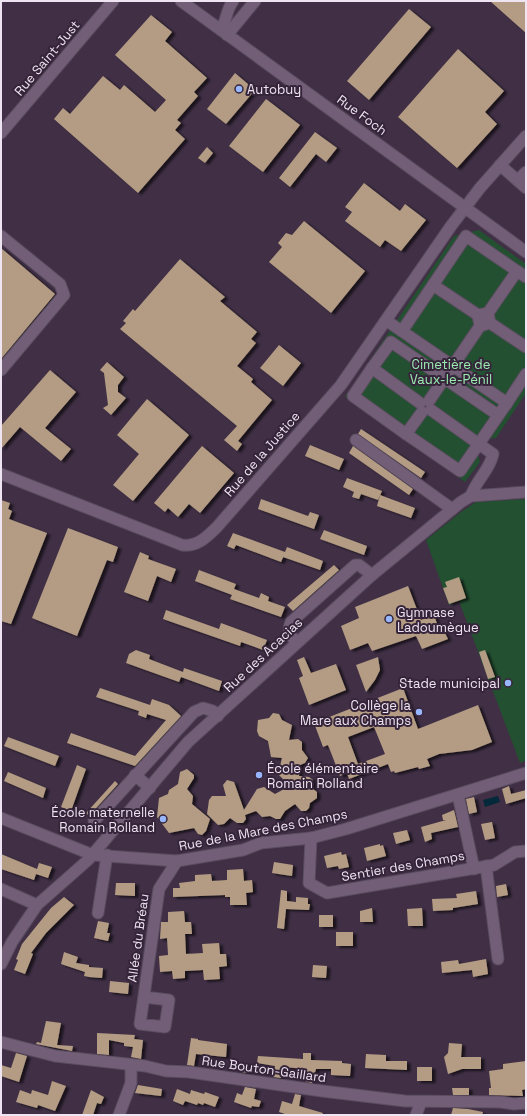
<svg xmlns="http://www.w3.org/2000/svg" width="527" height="1116" font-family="'Space Grotesk',sans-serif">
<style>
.green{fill:#235031}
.water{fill:#03293a}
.building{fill:#b39c83;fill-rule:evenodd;filter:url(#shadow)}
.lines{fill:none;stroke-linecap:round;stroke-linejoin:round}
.minor-casing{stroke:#5a4c5f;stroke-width:13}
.minor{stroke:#725f77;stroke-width:11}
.poi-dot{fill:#98b6fd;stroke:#36253a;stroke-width:1.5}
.labels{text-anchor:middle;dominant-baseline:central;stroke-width:4;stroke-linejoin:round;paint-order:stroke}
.street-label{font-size:13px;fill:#efe4f2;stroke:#36253a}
.poi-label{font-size:13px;fill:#efe4f2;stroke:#36253a;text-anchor:start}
.park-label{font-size:13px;fill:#9aecb0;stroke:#36253a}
</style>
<defs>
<filter id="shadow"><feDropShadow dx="3.5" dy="2" stdDeviation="1" flood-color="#0009"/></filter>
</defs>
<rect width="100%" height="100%" fill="#402f45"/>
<!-- green -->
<g class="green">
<polygon points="479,230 526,264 526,393 496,438 487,439 478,453 480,462 465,482 345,397 454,236"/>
<polygon points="526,499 526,761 520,763 459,601 449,605 426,540 461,512 476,502"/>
</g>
<!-- water -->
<polygon class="water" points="498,796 500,802 485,807 483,800"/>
<!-- building -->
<g class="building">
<polygon points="490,1 526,1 526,33"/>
<polygon points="409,9 431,27 369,100 347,81"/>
<polygon points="151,15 172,32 165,41 207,78 194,92 198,96 177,120 181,123 175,130 185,139 138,193 54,119 63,108 70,114 103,76 120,90 124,85 155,112 166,100 115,55"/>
<polygon points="458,49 504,91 485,112 497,124 457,168 398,117"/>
<polygon points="235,73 255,90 226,124 207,109"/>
<polygon points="266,99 300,125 263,172 229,146"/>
<polygon points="315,132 337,148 326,162 316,154 290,187 279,178"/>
<polygon points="207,147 213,153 205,163 198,158"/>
<polygon points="364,183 400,211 405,204 426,220 401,251 385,240 380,247 345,221 352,212 345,207"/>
<polygon points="304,221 365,271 331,313 269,262 282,247 278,243 286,233 292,235"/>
<polygon points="1,248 55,294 1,359"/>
<polygon points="180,259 225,297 220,301 257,332 251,339 256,343 237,366 253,379 251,382 272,400 238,441 242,444 237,451 224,440 237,426 120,329 126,323 123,321 133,309 135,311"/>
<polygon points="279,345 301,363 283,386 260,368"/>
<polygon points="107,362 124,377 118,385 118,392 126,398 111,415 103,408 108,405 104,373 100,370"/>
<polygon points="50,370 76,392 45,428 71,449 61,461 20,427 1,449 1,426"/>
<polygon points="147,399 189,435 133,501 113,485 139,454 117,435"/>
<polygon points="361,429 425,472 421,478 358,434"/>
<polygon points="310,445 344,459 339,470 305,456"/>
<polygon points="202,446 234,473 200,513 189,504 178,517 168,508 165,512 154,503"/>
<polygon points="353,446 413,489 409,495 349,453"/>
<polygon points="347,478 382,491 378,500 361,494 359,499 352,497 354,492 343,487"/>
<polygon points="380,495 415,508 411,518 377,506"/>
<polygon points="261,499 308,516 310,512 319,515 314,529 258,509"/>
<polygon points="1,500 10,503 8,509 12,511 9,519 47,533 11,624 1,621"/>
<polygon points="68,528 118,547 113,562 107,560 77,636 32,618"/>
<polygon points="324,530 367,546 364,555 320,539"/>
<polygon points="233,533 285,552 287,547 323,561 320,570 283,557 284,555 281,562 236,545 234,549 227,546"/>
<polygon points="140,552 149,556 148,559 176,569 171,582 157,576 148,601 124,592"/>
<polygon points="334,565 339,570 293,611 287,605"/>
<polygon points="199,570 236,584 234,589 259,598 261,593 269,597 268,601 285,607 281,617 230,599 232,595 195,581"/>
<polygon points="459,577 466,598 449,604 443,588 447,587 445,582"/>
<polygon points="408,586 421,620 434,615 440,632 444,631 448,639 422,649 416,636 372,651 368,643 350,650 341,626 359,618 355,607"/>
<polygon points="166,610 219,629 221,623 267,640 263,650 241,642 240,646 163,619"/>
<polygon points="136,650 150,655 149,659 183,672 184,668 222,681 219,691 181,677 179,682 126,663 129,654"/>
<polygon points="485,650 495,677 488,679 479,652"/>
<polygon points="304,657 311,673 336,664 346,690 309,705 299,678 303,676 297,660"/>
<polygon points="378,657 380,670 375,680 366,692 356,665"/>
<polygon points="100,688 150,705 152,699 169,705 181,716 135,766 67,743 71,733 135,756 166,720 147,714 146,718 138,715 139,711 96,697"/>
<path d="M 403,688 L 418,729 L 478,705 L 492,742 L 472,750 L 439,754 L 427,759 L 430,766 L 419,769 L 418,767 L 395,773 L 394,771 L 391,772 L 388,764 L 349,779 L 347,773 L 340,776 L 328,745 L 323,747 L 314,723 ZM 374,727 L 385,754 L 358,764 L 348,737 Z"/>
<polygon points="273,713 279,714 282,720 292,725 289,740 298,739 302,742 302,750 308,758 305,763 300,765 299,776 309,777 313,780 313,789 317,792 317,798 310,803 309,808 306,811 301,811 295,804 285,811 280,819 276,819 270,816 262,817 256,811 245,815 246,819 243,823 237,823 230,818 224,824 218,825 207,814 209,800 212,796 226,796 223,785 227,780 234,782 244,810 257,789 264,787 275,794 286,788 283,779 278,774 282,758 271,757 268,741 259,736 257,731 258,720 269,718"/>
<polygon points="8,737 59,756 55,766 4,746"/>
<polygon points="77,765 86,769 71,811 61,807"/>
<polygon points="187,769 194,775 194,778 187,789 193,796 192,804 210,819 206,831 202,835 198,834 194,828 169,833 157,817 159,798 168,794 169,790 178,784 180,772"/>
<polygon points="8,772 46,788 43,798 4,781"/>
<polygon points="115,781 118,784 89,816 86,813"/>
<polygon points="509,786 511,794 526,790 526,798 506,804 502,789"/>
<polygon points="474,797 477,812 469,814 466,799"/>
<polygon points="454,810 458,827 431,833 432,839 425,842 421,827 446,820 443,820 442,815"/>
<polygon points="492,822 495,838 485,840 481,824"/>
<polygon points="407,830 410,840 396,844 393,833"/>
<polygon points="380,844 380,846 383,845 386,856 367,861 364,848"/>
<polygon points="341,852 342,855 346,854 349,867 339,869 338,866 327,868 324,856"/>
<polygon points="1,854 37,869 39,863 52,867 48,878 36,874 34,880 1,869"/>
<polygon points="274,862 293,865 292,876 272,873"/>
<polygon points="243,869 244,881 252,880 253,892 246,893 247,905 230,905 230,897 225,897 225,895 173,897 173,888 180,888 179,883 195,881 195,875 211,874 212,881 227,880 227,870"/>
<polygon points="116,883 135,883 135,896 115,895"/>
<polygon points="506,884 508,895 497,897 496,886"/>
<polygon points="281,890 287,891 287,901 296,902 296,897 308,898 308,904 310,904 309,910 286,909 284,929 277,928"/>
<polygon points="476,891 478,904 453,908 453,910 433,911 432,899 457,898 456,894"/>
<polygon points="64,897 74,905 46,933 31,953 33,954 25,974 14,970 18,960 16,959 22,944 51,908"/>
<polygon points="372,908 373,922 360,922 360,911"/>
<polygon points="422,908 423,926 408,926 407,909"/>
<polygon points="184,911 185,922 191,922 192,934 185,934 186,954 203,953 202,944 219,943 220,954 226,954 227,966 219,967 220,979 204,980 203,970 185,971 185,978 173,979 172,971 160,972 159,956 168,955 167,938 160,939 161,922 168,922 168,912"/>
<rect x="319" y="915" width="14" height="12"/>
<polygon points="98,921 109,923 107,933 110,933 108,941 94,938"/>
<rect x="336" y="932" width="17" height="14"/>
<polygon points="64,952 78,957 76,963 89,965 89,967 103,968 102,978 89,977 84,976 85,972 61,964"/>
<polygon points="486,959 488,974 473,977 472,970 442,973 441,962 458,960 459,964"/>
<polygon points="313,965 327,966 326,978 312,977"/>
<polygon points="110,981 129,983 128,994 109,992"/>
<polygon points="46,1021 61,1023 57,1045 73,1046 72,1051 36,1044 37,1042 41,1043"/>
<polygon points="97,1033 135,1035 134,1039 143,1040 141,1059 131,1057 133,1047 124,1046 124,1043 109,1040 109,1055 97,1054"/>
<polygon points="191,1038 198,1039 198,1040 227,1044 226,1057 196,1054 194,1066 187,1065"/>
<polygon points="449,1043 462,1044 461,1057 481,1057 481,1069 462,1069 448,1074 444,1057 448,1053"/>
<polygon points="16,1053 27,1056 19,1082 1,1076 1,1065 11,1068"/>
<polygon points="303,1053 311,1053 311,1060 342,1061 342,1063 351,1064 350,1076 331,1075 331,1069 316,1069 312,1083 306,1082 306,1069 283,1067 281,1078 273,1077 275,1066 257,1063 258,1056 303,1059"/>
<polygon points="366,1054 386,1055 386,1061 407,1061 407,1070 365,1068"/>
<polygon points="526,1061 526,1089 522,1090 523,1096 489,1095 489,1088 491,1088 489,1071 503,1069 503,1064"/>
<polygon points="242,1066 250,1067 249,1073 241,1072"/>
<rect x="417" y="1067" width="15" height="14"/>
<polygon points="52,1081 66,1086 55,1111 38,1105 37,1108 16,1102 20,1090 31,1094 32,1090 48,1095"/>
<polygon points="138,1085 162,1089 161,1096 135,1093"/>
<polygon points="245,1087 256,1089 254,1099 261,1101 259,1107 252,1106 251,1108 234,1102 237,1093 242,1095"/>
<polygon points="452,1088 469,1088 469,1095 453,1095"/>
<polygon points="177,1089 190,1094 191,1090 204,1094 205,1092 219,1097 215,1107 204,1103 203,1105 198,1103 197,1105 185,1101 183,1105 173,1101"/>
<polygon points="91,1090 104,1097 101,1104 97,1103 93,1115 82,1115"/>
<polygon points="295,1094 301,1095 299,1106 323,1113 322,1115 288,1115 279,1112 282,1101 292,1104"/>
<polygon points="453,1108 468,1109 483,1112 482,1115 451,1115"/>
</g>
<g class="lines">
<defs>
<g id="minor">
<polyline points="181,1 526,252"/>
<path d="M 221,30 C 227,20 226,10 233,1"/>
<polyline points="227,35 255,1"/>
<polyline points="1,133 113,1"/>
<polyline points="500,165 526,188"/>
<polyline points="518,180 526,172"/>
<polyline points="1,236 60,284 64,295 1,370"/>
<polyline points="433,285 466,236 517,271"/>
<polyline points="488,313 517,271 526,277"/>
<polyline points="387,321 507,403 526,374"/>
<polyline points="490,323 526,347"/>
<polyline points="402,331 433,285 478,315 480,326 490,323 488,313 478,315"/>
<polyline points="372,368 391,342 498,415"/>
<polyline points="429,401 480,326"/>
<path d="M 431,410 L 493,454 C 490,470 476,480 471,496"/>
<polyline points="422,412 406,434 460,471 507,403"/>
<polyline points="406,434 353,396 372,368 420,403"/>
<polyline points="356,440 452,509"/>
<path d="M 1,474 L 182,545 C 197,547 207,537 217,527 L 341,385 L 451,226 L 480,188 L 526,136"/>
<path d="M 296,642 C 290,635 287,631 291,622 L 355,565 L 359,565 L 372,575"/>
<polyline points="135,775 150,788"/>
<polyline points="458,795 474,869"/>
<polyline points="1,818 93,855 177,861 243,850 261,843 311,838 346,829 526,773"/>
<polyline points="94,821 194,712 203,708 213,711 218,716"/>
<polyline points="311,838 309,883 327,893 494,865 515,852 526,851"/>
<polyline points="486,866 498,959"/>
<polyline points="1,889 37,905"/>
<polyline points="98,913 107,855"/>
<polyline points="1,964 12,942 37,905 88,860 188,742 372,575 461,502 471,496 526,492"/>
<polyline points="144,997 169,1000 165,1027 140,1024 159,889 177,861"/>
<polyline points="1,1042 55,1056 145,1066 166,1071 189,1072 322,1091 405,1101 500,1102 514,1104 526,1103"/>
<polyline points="119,1115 131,1083 131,1066"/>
<polyline points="416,1115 421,1102"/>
</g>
</defs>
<!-- minor casing -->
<use href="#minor" class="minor-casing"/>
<!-- minor -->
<use href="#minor" class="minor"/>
</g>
<!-- markers -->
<g class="poi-dot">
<circle cx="239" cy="89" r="4"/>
<circle cx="389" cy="619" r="4"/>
<circle cx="508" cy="683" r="4"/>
<circle cx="419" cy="712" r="4"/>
<circle cx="259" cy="775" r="4"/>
<circle cx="163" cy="819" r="4"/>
</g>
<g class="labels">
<!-- street labels -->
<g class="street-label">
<text transform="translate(47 58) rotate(-50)">Rue Saint-Just</text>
<text transform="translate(362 115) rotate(36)">Rue Foch</text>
<text transform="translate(262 454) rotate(-49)">Rue de la Justice</text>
<text transform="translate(263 655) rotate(-43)">Rue des Acacias</text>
<text transform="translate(263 830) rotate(-11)">Rue de la Mare des Champs</text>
<text transform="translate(403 866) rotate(-10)">Sentier des Champs</text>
<text transform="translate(138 938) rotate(-82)">Allée du Bréau</text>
<text transform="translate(264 1069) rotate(8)">Rue Bouton-Gaillard</text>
</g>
<!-- poi labels -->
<g class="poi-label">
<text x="247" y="89">Autobuy</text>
<text x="397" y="612">Gymnase<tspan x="397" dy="15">Ladoumègue</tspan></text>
<text x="500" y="683" text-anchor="end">Stade municipal</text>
<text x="411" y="705" text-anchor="end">Collège la<tspan x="411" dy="15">Mare aux Champs</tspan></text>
<text x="267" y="768">École élémentaire<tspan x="267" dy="15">Romain Rolland</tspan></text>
<text x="155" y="812" text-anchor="end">École maternelle<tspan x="155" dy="15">Romain Rolland</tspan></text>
</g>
<!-- park labels -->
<g class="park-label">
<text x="451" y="364">Cimetière de<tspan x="451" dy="15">Vaux-le-Pénil</tspan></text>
</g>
</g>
<!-- border -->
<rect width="527" height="1116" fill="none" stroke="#efe4f2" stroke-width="4"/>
</svg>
